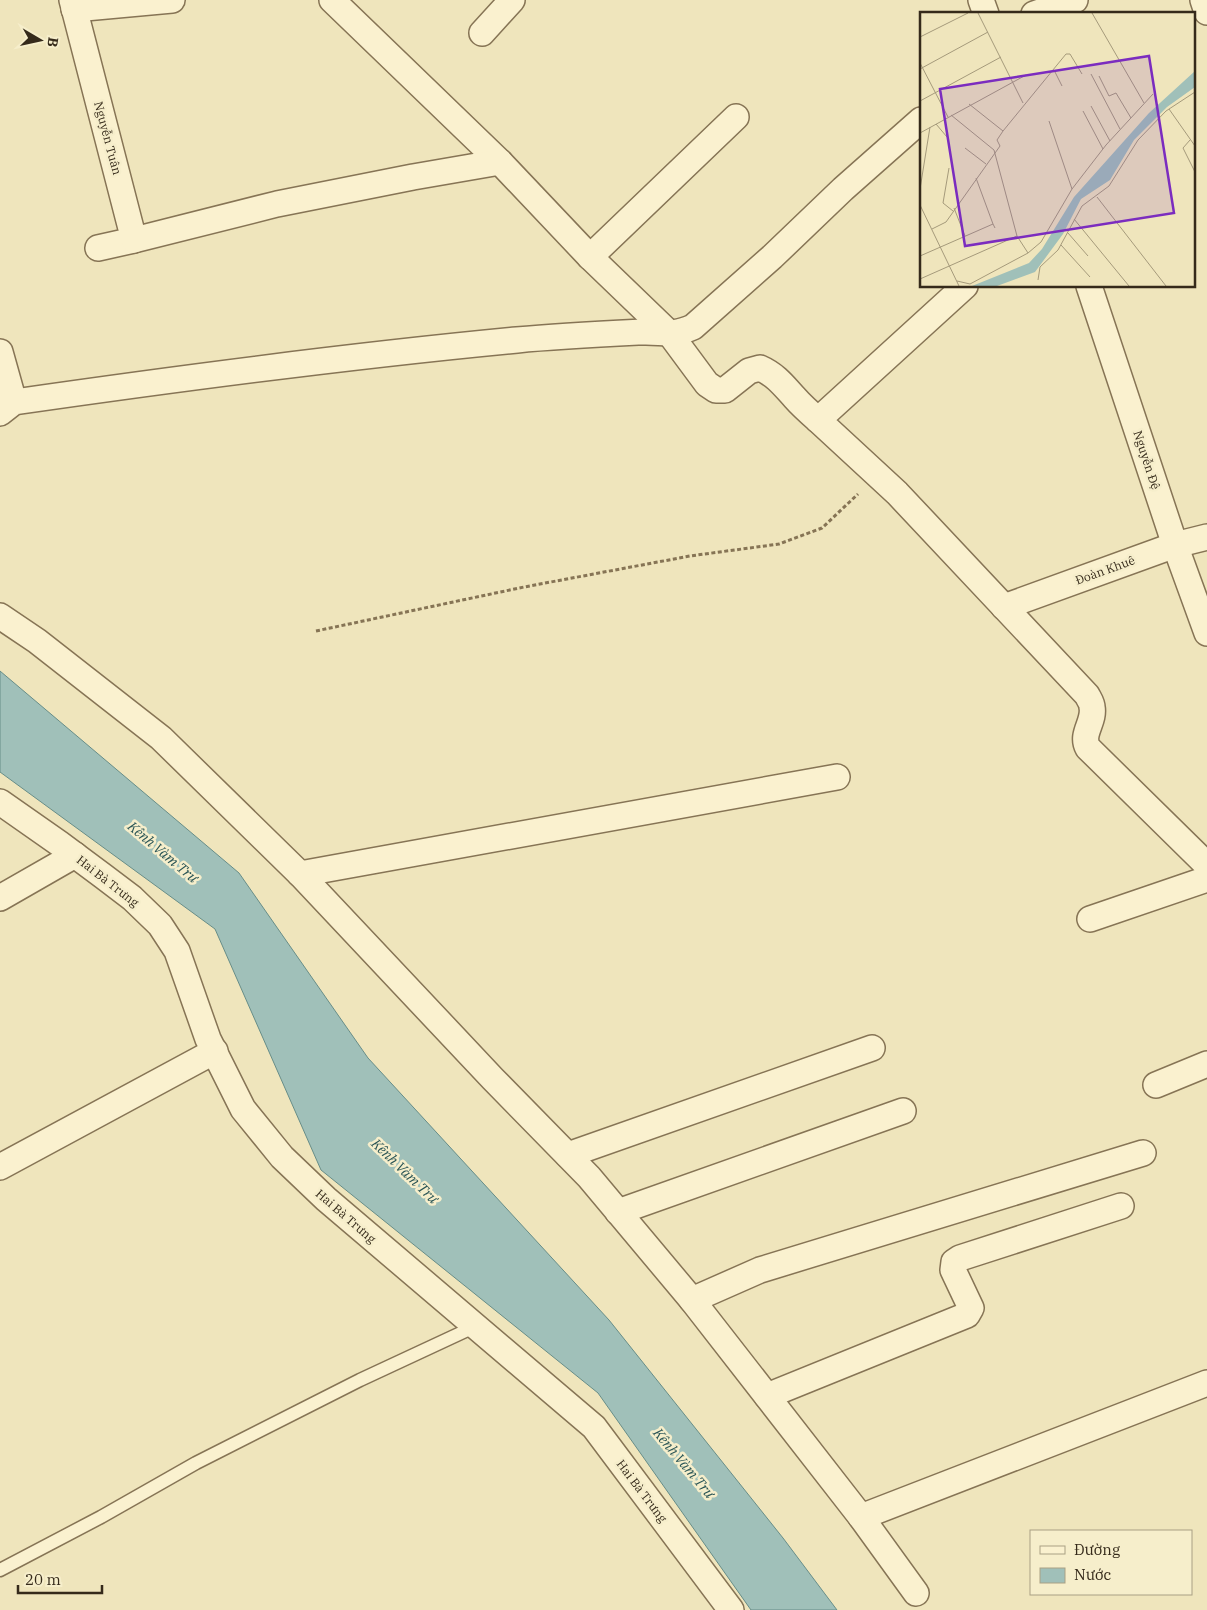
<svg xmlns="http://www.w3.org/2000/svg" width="1207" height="1610" font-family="'IBM Plex Serif',serif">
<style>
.water{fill:#a0c0b9;stroke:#678d88}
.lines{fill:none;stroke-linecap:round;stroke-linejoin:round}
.lane-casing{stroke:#867455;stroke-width:15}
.street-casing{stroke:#867455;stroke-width:28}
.path{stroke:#867455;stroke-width:3;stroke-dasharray:4 2.5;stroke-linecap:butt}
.lane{stroke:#faf1cf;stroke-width:12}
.street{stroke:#faf1cf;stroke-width:25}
.labels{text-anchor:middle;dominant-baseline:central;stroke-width:5;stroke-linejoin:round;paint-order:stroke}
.street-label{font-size:12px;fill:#352a1a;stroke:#f6eecb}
.water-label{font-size:14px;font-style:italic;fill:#295455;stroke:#f6eecb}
.inset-road{fill:none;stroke:#a59a7b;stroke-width:1}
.view{fill:#7b2cbf;fill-opacity:0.15;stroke:#7b2cbf;stroke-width:2.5}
.inset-edge{fill:none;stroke:#352a1a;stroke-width:2.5}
</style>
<rect width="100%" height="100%" fill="#efe5bc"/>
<!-- water -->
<polygon class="water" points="0,671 239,873 368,1058 609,1320 783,1538 837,1610 751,1610 598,1393 321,1170 215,929 0,772"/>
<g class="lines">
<defs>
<polyline id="lane" points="0,1570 101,1517 196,1463 360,1380 476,1326"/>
<g id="street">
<polyline points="72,0 134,240 98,248"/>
<path d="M 332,0 L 500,162 L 590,257 L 670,334 L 707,384 L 716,390 L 725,390 L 749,371 L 760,368 C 776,375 784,386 795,398 C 802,406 810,413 818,420"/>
<polyline points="981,0 986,14"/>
<polyline points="1203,0 1207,12"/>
<polyline points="74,9 172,0"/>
<polyline points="1034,14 1075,0"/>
<polyline points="482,33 512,0"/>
<polyline points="134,240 277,204 413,177 500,162"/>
<polyline points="590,257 736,117"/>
<path d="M 965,286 L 818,420 L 897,493 L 1087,695 C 1089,699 1092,703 1092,707 C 1095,722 1080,734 1088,748 L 1207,865"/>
<polyline points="1089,286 1175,545 1207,633"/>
<polyline points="0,352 14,402"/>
<path d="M 0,413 L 14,402 C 181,378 349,356 517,340 C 558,336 600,334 641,332 C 664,331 670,337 693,327 L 772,257 L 843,189 L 921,120"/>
<polyline points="1004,607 1175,545 1207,537"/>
<polyline points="0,616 37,641 161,738 300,874 493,1079 589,1177 692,1300 861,1517 916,1593"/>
<polyline points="0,802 60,844 103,876 132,898 160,925 177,951 208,1039 243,1109 282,1157 326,1199 594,1427 731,1610"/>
<polyline points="300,874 837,777"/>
<polyline points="0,898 75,855"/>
<polyline points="1090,919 1207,879"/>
<polyline points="1156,1085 1207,1064"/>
<polyline points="568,1155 872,1048"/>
<polyline points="0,1167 215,1051"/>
<polyline points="618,1212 903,1111"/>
<polyline points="692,1300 760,1270 1143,1153"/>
<polyline points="767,1396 967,1315 971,1308 953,1270 954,1262 960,1258 1121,1206"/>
<polyline points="861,1517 1207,1383"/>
</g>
</defs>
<!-- lane casing -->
<use href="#lane" class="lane-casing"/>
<!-- street casing -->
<use href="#street" class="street-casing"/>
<!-- path -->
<polyline class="path" points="316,631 524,587 690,556 779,544 822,528 858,494"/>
<!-- lane -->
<use href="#lane" class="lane"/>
<!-- street -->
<use href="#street" class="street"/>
</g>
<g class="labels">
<!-- street labels -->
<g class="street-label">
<text transform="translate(108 138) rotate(75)">Nguyễn Tuân</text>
<text transform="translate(1147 460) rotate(72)">Nguyễn Đệ</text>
<text transform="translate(1105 570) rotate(-20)">Đoàn Khuê</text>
<text transform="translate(108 881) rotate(38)">Hai Bà Trưng</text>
<text transform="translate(346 1216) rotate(41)">Hai Bà Trưng</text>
<text transform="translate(642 1491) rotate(53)">Hai Bà Trưng</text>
</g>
<!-- water labels -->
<g class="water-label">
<text transform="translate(163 852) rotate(40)">Kênh Vàm Trư</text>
<text transform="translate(405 1171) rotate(44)">Kênh Vàm Trư</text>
<text transform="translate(684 1463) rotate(50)">Kênh Vàm Trư</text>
</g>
</g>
<!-- overview -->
<g transform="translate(920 12)">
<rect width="275" height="275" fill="#efe5bc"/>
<path d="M 275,59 L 275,75 L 247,95 L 214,128 L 190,168 L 161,187 L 143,222 L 115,260 L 77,274 L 52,274 L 109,251 L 122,237 L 154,185 L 229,101 Z" fill="#a0c0b9"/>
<path class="inset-road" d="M 58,1 L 103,91M 172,1 L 224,91M 0,25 L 48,1M 0,51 L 28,105M 0,57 L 68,20M 134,58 L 142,74M 171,62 L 200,117M 179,64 L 189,84 L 196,81 L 211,106M 0,89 L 81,45M 49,92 L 83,119 L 146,42 L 150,42 L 162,62M 171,94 L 190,129M 249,97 L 275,134M 163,99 L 183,137M 31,103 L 74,138 L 97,224 L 108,241M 129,109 L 152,177M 16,112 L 27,125M 0,121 L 106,63M 270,128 L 263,136 L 275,160M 45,136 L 66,152M 29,156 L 23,191 L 33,199M 56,166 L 73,212M 0,177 L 10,115M 177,185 L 246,274M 0,193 L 39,274M 34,196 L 45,224M 154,207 L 209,274M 12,217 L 26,210 L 80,134 L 77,128 L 83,119M 148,221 L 168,244M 141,233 L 170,265M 0,244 L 73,212 L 75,216M 0,267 L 97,224M 118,268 L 120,255 L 138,238 L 162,194 L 189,174 L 218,128 L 246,99 L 275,80M 37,269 L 50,272 L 108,241 L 121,230 L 152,177 L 186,133 L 233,82"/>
<path class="view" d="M 229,44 L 254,201 L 45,234 L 20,77 Z"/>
<rect width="275" height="275" class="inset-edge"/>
</g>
<!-- legend -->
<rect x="1030" y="1530" width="162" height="65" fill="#f6eecb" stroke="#a9a084"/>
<rect x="1040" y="1546" width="25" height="8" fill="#faf1cf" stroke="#a9a084"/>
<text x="1074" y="1555" font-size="15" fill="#352a1a">Đường</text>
<rect x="1040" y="1568" width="25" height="15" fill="#a0c0b9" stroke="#a9a084"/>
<text x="1074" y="1580" font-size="15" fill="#352a1a">Nước</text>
<!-- north arrow -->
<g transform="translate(40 40) rotate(99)" stroke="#f6eecb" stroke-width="4" paint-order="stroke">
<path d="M0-4L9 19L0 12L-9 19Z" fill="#352a1a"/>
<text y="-8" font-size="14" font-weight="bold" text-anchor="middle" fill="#352a1a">B</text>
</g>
<!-- scale -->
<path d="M18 1585v8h84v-8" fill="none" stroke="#352a1a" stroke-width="2.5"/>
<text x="25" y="1585" font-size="15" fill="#352a1a" stroke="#f6eecb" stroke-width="4" paint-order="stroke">20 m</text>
</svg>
